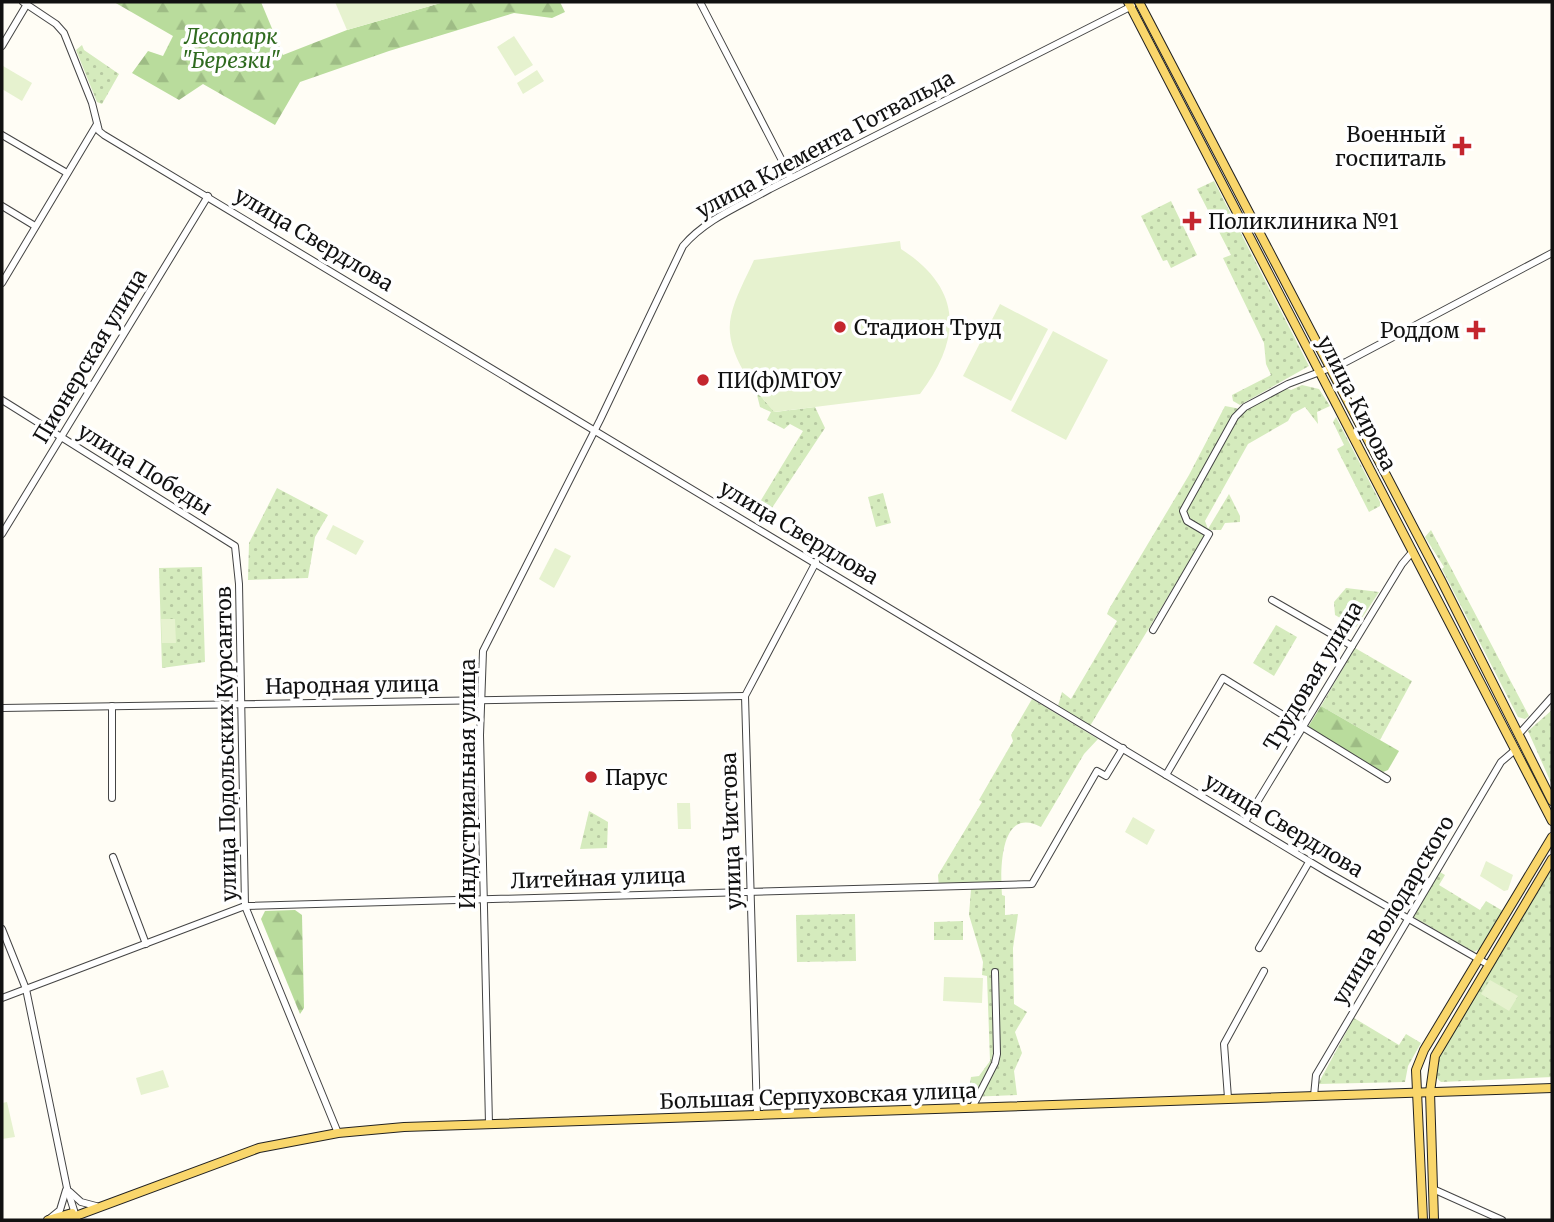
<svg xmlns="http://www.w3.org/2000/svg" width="1554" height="1222" font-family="Merriweather,serif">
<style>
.green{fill:url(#green-dots)}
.forest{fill:url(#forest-firs)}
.pitch{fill:#e6f2cf}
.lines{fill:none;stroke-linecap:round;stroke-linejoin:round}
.minor-casing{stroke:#444;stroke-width:8}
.major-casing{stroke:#222;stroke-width:10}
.minor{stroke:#fff;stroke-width:6}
.major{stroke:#f9d66b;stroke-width:8}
.poi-dot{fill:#c4262e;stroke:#fff;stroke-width:2.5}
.labels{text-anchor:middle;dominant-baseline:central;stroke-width:7;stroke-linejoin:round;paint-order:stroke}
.park-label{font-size:21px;font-style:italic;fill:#2f6b1f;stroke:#fff}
.poi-label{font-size:21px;fill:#111;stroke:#fff;text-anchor:start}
.street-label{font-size:21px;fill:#111;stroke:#fff}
</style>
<defs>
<pattern id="green-dots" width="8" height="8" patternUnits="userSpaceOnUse" patternTransform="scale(1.75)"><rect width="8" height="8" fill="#d5ebbd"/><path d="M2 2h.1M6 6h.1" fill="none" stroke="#b6c8a1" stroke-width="1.8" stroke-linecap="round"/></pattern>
<pattern id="forest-firs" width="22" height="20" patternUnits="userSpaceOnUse" patternTransform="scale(1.75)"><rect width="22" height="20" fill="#b9dc9c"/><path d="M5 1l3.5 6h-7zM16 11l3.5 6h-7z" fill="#9ebc85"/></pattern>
</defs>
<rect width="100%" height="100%" fill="#fffdf5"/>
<!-- green -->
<g class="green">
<polygon points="82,45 84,50 119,74 102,104 97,102 76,50"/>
<polygon points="1214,181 1309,366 1240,405 1233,401 1232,395 1271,375 1266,364 1264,343 1223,258 1231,255 1197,189"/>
<polygon points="1171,201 1197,255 1171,268 1167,260 1163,261 1141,216"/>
<polygon points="1302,385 1319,389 1330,406 1317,412 1318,424 1305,407 1292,414 1288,421 1248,444 1205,521 1208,529 1229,494 1240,516 1240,522 1225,523 1221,530 1208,530 1090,726 1058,706 1062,692 1071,699 1117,621 1107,614 1109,609 1189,475 1225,406 1246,410 1286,388 1291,390"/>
<polygon points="756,391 775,412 815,407 825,428 762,523 752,515 803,431 790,424 784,429 767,420 771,412 760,407"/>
<polygon points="1336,417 1380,502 1380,506 1369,512 1337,449 1344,445 1333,422"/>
<polygon points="277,488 328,515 315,537 308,578 248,580 249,543"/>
<polygon points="883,493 891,523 876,527 868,497"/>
<polygon points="1431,530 1529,716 1525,719 1518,717 1442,569 1444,567 1425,537"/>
<polygon points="202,567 205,662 162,668 159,568"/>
<polygon points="1346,588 1379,592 1356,627 1335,615 1334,602"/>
<polygon points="1276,625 1297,637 1274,676 1253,663"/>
<polygon points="1355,648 1412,681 1380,740 1321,706"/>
<path d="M 1032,699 L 1098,739 L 1084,754 L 1041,827 C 1000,805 1000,869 1002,895 L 1005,896 L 1005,915 L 1018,914 L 1013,948 L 1014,1004 L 1027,1012 L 1015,1032 L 1022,1053 L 1014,1071 L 1017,1095 L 968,1097 L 971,1077 L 979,1076 L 990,1061 L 987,976 L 982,975 L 983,962 L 969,915 L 971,889 L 939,888 L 938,875 L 982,802 L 979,800 L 1013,741 L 1011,735 Z"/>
<polygon points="1552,710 1552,785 1528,731"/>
<polygon points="589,811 608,822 607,848 580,849"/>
<path d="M 1552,866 L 1552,1077 L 1441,1082 C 1429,1072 1437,1061 1442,1048 Z"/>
<polygon points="1438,871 1445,875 1439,885 1480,910 1486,901 1503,911 1481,948 1474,952 1412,916"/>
<polygon points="855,914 856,961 797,962 796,915"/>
<polygon points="963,921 963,940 934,940 934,922"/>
<polygon points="1354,1018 1399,1045 1406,1034 1421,1043 1408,1066 1405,1082 1318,1084"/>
</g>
<!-- forest -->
<g class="forest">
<polygon points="114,2 261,2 283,55 347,30 444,2 560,2 565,12 552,18 514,13 389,51 300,82 275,125 203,84 179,100 132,73 148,51 163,56 173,36"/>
<polygon points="1321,706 1399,751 1388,770 1383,772 1308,727"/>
<polygon points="265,911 295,910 302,915 304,1008 300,1014 261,919"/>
</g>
<!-- pitch -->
<g class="pitch">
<polygon points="335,2 444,2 347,30"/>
<polygon points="514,36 533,65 515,76 497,47"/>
<polygon points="3,66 32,83 22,101 2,89"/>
<polygon points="537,70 544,81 523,94 517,83"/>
<path d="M 900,241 L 901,249 C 963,289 962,338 920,394 L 774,412 C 754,388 723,351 731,316 C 735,297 746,278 754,260 Z"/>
<polygon points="1000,304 1048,329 1011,401 963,376"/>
<polygon points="1053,331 1108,360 1066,440 1011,411"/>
<polygon points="333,525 364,541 356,555 326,539"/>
<polygon points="555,548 571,556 554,588 539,579"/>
<polygon points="161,619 175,619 176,643 162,643"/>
<polygon points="677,803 690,803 691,829 678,829"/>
<polygon points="1133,817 1155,830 1147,845 1125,832"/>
<polygon points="1486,861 1513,875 1508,890 1504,891 1480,876"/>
<polygon points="944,977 983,978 982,1003 943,1001"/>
<polygon points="1490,980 1518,996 1509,1011 1481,994"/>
<polygon points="163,1070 169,1087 141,1095 136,1078"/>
<polygon points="7,1102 15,1137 2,1139 2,1103"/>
</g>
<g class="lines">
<defs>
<g id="minor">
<polyline points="23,2 56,24 64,33 92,103 99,131 104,135 1327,872 1489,965"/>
<polyline points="700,2 791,178"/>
<polyline points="2,46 27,4"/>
<polyline points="2,135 67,173"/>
<polyline points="2,206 35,226"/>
<polyline points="2,283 97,124"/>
<polyline points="2,400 235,546 239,584 245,906 338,1133"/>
<polyline points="2,534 208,196"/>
<polyline points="1272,600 1352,646"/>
<polyline points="1153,630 1209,534 1187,521 1183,511 1235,417 1245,407 1288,384 1346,362 1552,253"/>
<polyline points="112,706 112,798"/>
<polyline points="2,708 745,696"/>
<polyline points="1519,734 1552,697"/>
<polyline points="1166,775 1223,678 1387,779"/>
<polyline points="1245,822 1402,564 1413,551"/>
<polyline points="113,857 146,944"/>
<polyline points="2,929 26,989 67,1188 77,1220"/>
<polyline points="1259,948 1309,862"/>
<polyline points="2,998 245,906 1032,884 1097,771 1106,776 1123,748"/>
<polyline points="1314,1096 1316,1075 1501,762 1515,750"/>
<polyline points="1228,1098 1224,1044 1264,971"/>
<polyline points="972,1108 995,1063 997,1054 995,972"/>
<polyline points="757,1116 745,696 816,562"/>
<path d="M 489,1124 L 480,735 L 483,651 L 600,420 L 683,246 C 706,219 740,206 770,189 L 1132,6"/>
<polyline points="1433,1189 1502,1220"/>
<polyline points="70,1192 81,1202 96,1206"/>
<polyline points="49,1219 60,1210 66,1190"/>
</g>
<g id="major">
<polyline points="1128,2 1552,821"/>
<polyline points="1139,2 1441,580 1552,801"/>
<polyline points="48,1220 72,1213"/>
<polyline points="65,1220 259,1148 338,1133 404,1127 1552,1088"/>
<polyline points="1423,1220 1416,1070 1424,1050 1552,837"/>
<polyline points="1434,1220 1430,1092 1435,1056 1552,859"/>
</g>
</defs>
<!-- minor casing -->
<use href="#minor" class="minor-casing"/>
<!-- major casing -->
<use href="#major" class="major-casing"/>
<!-- minor -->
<use href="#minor" class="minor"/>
<!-- major -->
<use href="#major" class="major"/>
</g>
<!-- markers -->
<g class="poi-dot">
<path d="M1458.5 135.5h7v7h7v7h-7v7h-7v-7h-7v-7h7z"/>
<path d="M1188.5 210.5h7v7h7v7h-7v7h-7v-7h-7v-7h7z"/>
<circle cx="840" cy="327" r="7"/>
<path d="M1472.5 319.5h7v7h7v7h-7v7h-7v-7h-7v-7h7z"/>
<circle cx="703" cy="380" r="7"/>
<circle cx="591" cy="777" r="7"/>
</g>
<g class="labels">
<!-- park labels -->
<g class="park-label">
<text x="231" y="36">Лесопарк<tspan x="231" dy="24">"Березки"</tspan></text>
</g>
<!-- poi labels -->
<g class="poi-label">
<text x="1446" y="134" text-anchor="end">Военный<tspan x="1446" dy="24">госпиталь</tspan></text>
<text x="1208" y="221">Поликлиника №1</text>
<text x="854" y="327">Стадион Труд</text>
<text x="1460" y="330" text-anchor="end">Роддом</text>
<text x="717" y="380">ПИ(ф)МГОУ</text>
<text x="605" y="777">Парус</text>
</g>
<!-- street labels -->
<g class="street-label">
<text transform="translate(825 144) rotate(-28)">улица Клемента Готвальда</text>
<text transform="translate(314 239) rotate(31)">улица Свердлова</text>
<text transform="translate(90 356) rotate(-59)">Пионерская улица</text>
<text transform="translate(1357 403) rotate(63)">улица Кирова</text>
<text transform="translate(145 469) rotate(32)">улица Победы</text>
<text transform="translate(799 532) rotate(31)">улица Свердлова</text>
<text transform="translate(1313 676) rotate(-59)">Трудовая улица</text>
<text transform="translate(352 685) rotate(-1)">Народная улица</text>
<text transform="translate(226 744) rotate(-91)">улица Подольских Курсантов</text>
<text transform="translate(467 784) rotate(-90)">Индустриальная улица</text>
<text transform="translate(1284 825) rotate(31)">улица Свердлова</text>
<text transform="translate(731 831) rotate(-92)">улица Чистова</text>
<text transform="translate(598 878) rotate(-2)">Литейная улица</text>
<text transform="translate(1393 910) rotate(-59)">улица Володарского</text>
<text transform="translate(818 1096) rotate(-2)">Большая Серпуховская улица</text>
</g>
</g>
<!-- border -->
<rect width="1554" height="1222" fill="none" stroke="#111111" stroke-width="7"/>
</svg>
